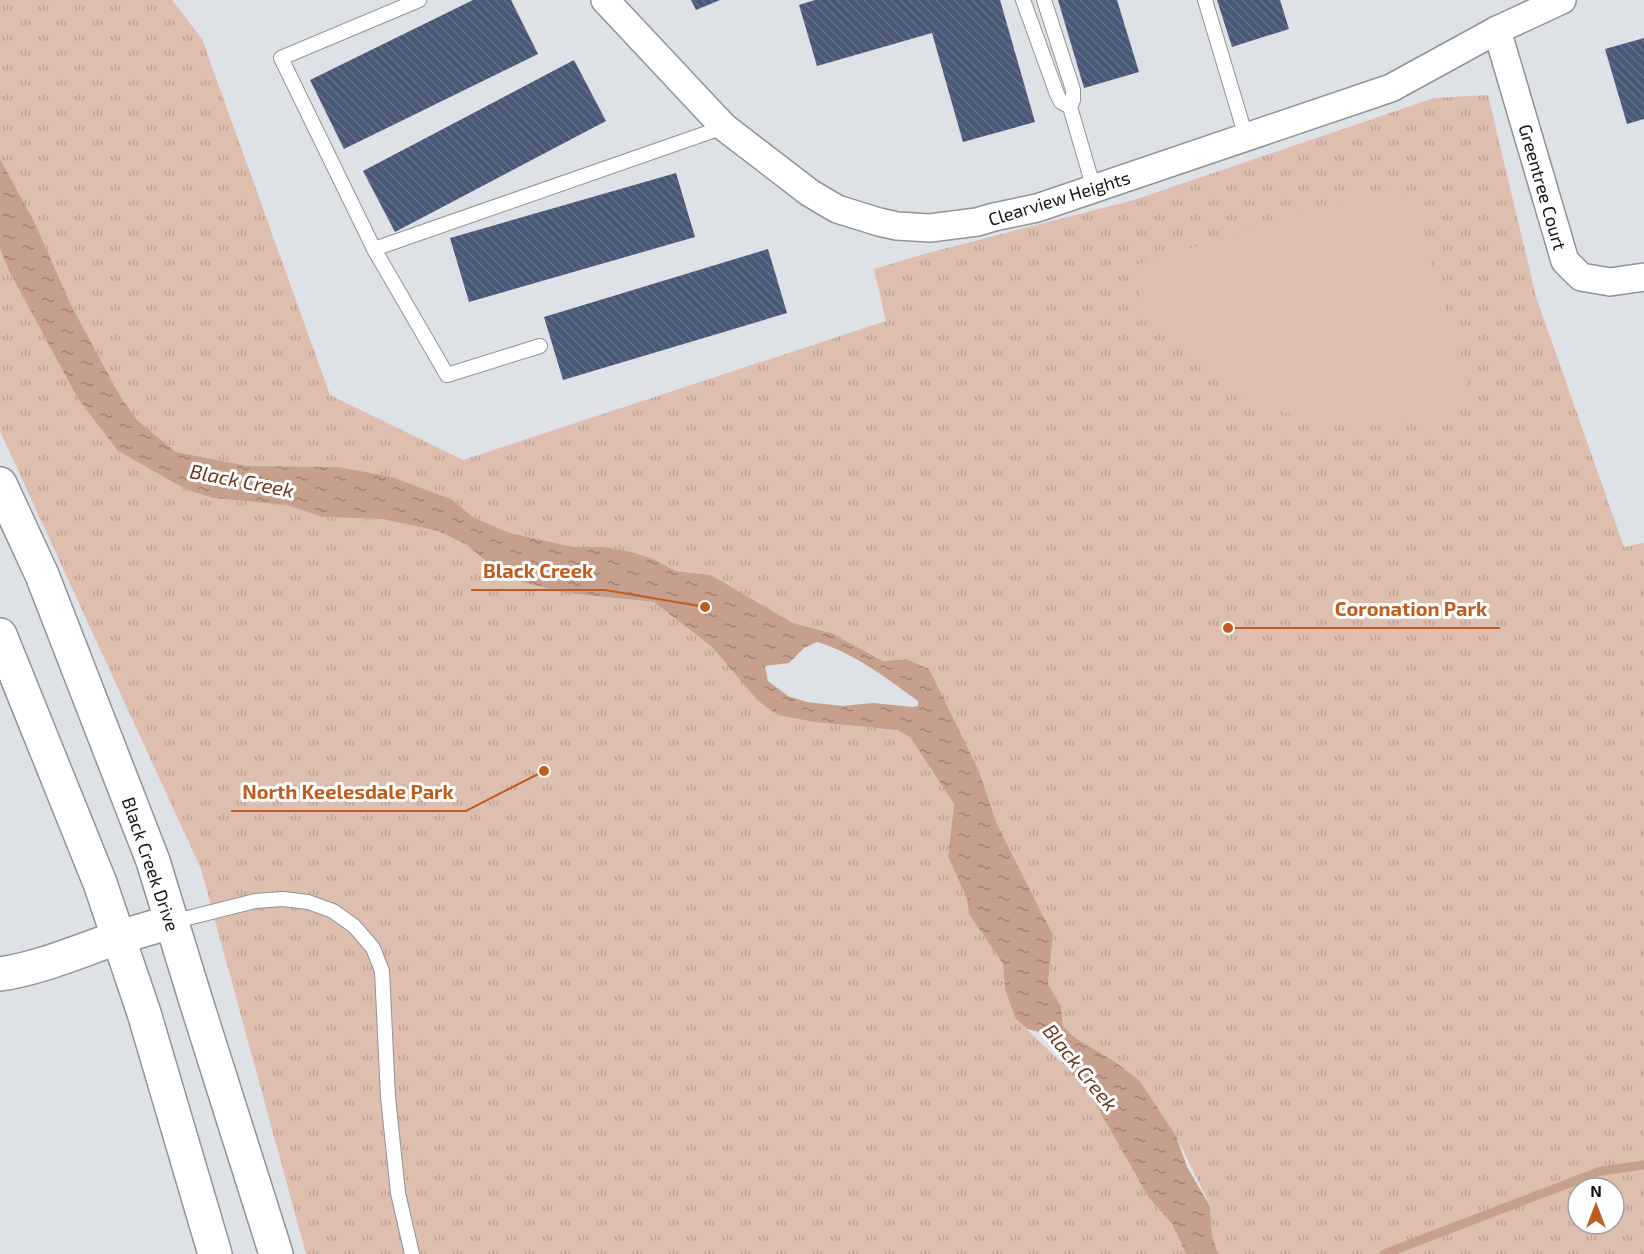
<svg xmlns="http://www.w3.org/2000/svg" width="1644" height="1254" font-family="'Exo 2',sans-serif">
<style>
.park{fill:url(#park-tufts);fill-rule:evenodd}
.pitch{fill:#debeae}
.water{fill:url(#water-ripples);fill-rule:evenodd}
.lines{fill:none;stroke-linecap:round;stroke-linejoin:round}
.stream{stroke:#c7a08d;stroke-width:9}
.building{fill:url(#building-back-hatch)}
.lane-casing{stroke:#909397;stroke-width:16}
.street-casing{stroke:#909397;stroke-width:30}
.secondary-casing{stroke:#909397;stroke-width:36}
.primary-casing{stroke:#909397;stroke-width:36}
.lane{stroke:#fff;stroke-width:14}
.street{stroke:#fff;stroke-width:27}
.secondary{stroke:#fff;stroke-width:33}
.primary{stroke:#fff;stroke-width:33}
.labels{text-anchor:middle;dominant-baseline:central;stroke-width:6;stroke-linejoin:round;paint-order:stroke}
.street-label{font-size:18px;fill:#141517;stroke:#fff}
.water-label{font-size:20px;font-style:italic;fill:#6a371b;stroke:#fff}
.leader{fill:none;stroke:#bf5d20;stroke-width:2}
.callout-dot{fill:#bf5d20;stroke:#fff;stroke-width:2}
.callout-label{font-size:20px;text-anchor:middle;font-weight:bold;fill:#bf5d20;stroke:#fff;stroke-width:6;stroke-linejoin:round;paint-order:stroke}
</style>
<defs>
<pattern id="park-tufts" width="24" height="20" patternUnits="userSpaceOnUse" patternTransform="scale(1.5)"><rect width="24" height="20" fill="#debeae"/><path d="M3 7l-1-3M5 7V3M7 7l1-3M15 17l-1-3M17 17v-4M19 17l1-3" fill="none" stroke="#bea295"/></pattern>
<pattern id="water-ripples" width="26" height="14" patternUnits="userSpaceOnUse" patternTransform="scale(1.5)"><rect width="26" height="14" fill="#c7a08d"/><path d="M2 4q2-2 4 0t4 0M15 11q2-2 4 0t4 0" fill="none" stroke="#a08172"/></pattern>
<pattern id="building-back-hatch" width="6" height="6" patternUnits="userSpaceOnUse" patternTransform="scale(1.5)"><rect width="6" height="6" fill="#485876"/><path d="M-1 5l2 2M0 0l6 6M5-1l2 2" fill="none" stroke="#647087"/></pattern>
</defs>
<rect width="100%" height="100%" fill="#dee1e6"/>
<!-- park -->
<g class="park">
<path d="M 0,0 L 172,0 L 202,39 L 330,395 L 463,460 L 886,321 L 874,269 L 928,253 L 1134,200 L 1434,98 L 1488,95 L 1536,297 L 1624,547 L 1644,543 L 1644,1254 L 1218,1254 L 1212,1235 L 1210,1205 L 1176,1136 L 1140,1081 L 1114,1061 L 1074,1037 L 1063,1026 L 1061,1006 L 1048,984 L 1053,935 L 997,824 L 979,771 L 906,659 L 883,661 L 831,633 L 793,623 L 711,575 L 676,571 L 651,558 L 605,547 L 574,547 L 510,533 L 473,517 L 453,500 L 338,467 L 248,466 L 176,452 L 137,420 L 120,396 L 71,305 L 35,223 L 0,159 ZM 1578,1188 L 1614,1188 L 1614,1224 L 1578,1224 Z"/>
<polygon points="0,249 9,271 78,399 118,451 187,490 213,498 286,505 322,517 382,519 438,531 467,545 499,572 522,582 565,593 654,602 712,647 758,701 778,715 813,722 897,730 910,737 954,804 948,857 967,899 969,914 1003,964 1005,989 1015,1018 1063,1064 1079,1075 1149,1198 1172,1224 1186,1254 306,1254 201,869 0,431"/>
</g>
<!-- pitch -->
<polygon class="pitch" points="1391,187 1414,202 1473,404 1430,419 1384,426 1338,425 1293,416 1250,400 1210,376 1176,345 1147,309 1126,268"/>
<!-- water -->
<path class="water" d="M 0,159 L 35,223 L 71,305 L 120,396 L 137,420 L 176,452 L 248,466 L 338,467 L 392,477 L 453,500 L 473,517 L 510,533 L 574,547 L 605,547 L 630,552 L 651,558 L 676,571 L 711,575 L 793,623 L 831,633 L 883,661 L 906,659 L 929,669 L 979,771 L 997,824 L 1053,935 L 1048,984 L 1061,1006 L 1063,1026 L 1074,1037 L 1114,1061 L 1140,1081 L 1176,1136 L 1187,1167 L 1210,1206 L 1212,1235 L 1218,1254 L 1186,1254 L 1172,1224 L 1149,1198 L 1079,1075 L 1063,1064 L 1047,1034 L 1027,1029 L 1015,1018 L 1005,989 L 1003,964 L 969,914 L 967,899 L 948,857 L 954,804 L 910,737 L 897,730 L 813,722 L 778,715 L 758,701 L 712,647 L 654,602 L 565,593 L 522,582 L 499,572 L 467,545 L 438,531 L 382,519 L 322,517 L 286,505 L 213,498 L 187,490 L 118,451 L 78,399 L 9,271 L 0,249 ZM 817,642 C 855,653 887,679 918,701 L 918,706 L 913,707 L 873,703 L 842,706 L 807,702 L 788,696 L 768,681 L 765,666 L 789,663 L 804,648 Z"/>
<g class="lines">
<!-- stream -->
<polyline class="stream" points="1384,1254 1601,1171 1644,1165"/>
</g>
<!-- building -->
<g class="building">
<polygon points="473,0 511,0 538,54 344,149 310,80"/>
<polygon points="691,0 720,0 696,10"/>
<polygon points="815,0 1000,0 1035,122 963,142 932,33 817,66 799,5"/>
<polygon points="1058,0 1117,0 1139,72 1084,88"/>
<polygon points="1217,0 1280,0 1289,29 1232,47"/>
<polygon points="1644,38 1644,119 1627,124 1605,49"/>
<polygon points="574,60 606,121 395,232 363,171"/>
<polygon points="676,173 695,237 469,302 450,238"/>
<polygon points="768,249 787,313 563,380 544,317"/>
</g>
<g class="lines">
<defs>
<g id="lane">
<polyline points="419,0 281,58 374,249 724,127"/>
<polyline points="1023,0 1057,94 1061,102 1070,107 1094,189"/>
<polyline points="1044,0 1073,90 1073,100 1070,107"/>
<polyline points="1205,0 1246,137"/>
<polyline points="374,249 447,375 540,346"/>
<polyline points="172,922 255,901 283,899 308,902 333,911 354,926 373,948 382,971 388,1097 398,1193 412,1254"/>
</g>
<g id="street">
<polyline points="605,0 724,127 810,193 837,209 879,222 897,226 930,228 977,222 994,217 1037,208 1391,88 1497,30 1562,0"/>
<polyline points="1497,30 1565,261 1581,277 1610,282 1644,277"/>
</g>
<path id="secondary" d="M 0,974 C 41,968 79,951 117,938 C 135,932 154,927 172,922"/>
<g id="primary">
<polyline points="0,484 42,575 153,861 195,998 276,1254"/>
<polyline points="0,635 100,883 144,1013 215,1254"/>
</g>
</defs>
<!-- lane casing -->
<use href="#lane" class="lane-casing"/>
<!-- street casing -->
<use href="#street" class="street-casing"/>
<!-- secondary casing -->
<use href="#secondary" class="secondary-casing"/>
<!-- primary casing -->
<use href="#primary" class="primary-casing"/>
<!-- lane -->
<use href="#lane" class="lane"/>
<!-- street -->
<use href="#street" class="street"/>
<!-- secondary -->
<use href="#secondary" class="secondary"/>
<!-- primary -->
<use href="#primary" class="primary"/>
</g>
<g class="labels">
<!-- street labels -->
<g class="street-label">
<text transform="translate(1543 187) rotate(74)">Greentree Court</text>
<text transform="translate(1059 198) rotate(-17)">Clearview Heights</text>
<text transform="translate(151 864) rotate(71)">Black Creek Drive</text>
</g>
<!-- water labels -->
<g class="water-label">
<text transform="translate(242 480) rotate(11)">Black Creek</text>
<text transform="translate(1081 1067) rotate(51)">Black Creek</text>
</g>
</g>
<!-- callouts -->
<path class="leader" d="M705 607L605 590H471M1228 628L1323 628H1500M544 771L466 811H231"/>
<g class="callout-dot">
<circle cx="705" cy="607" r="6"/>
<circle cx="1228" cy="628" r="6"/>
<circle cx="544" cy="771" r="6"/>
</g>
<g class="callout-label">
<text x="538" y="578">Black Creek</text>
<text x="1411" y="616">Coronation Park</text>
<text x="348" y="799">North Keelesdale Park</text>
</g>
<!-- north arrow -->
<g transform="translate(1596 1206)"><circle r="28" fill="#ffffff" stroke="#a1a1a2" stroke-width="1.5"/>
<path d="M0-4.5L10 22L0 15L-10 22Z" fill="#bf5d20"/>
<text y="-9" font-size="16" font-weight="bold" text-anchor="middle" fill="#141517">N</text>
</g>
</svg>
